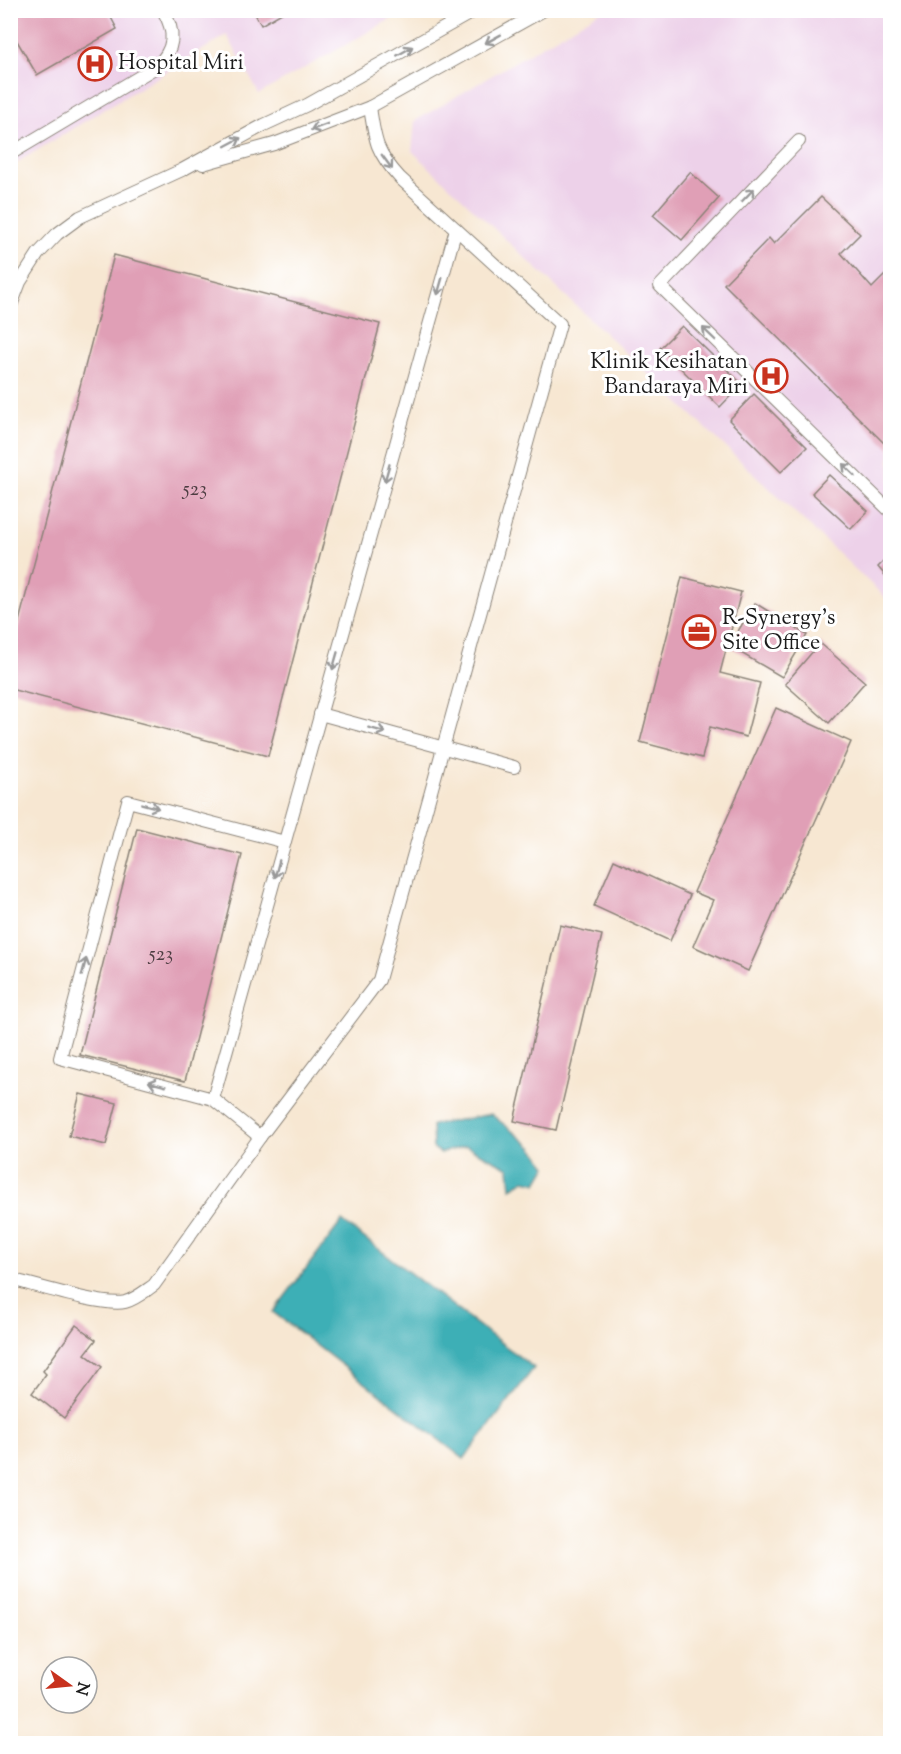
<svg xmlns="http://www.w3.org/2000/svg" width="901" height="1754" font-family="'Sorts Mill Goudy',serif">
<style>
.built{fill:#edd1e9}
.water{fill:#3eafb6;stroke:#2d6669;stroke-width:1.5}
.building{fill:#e09fb6}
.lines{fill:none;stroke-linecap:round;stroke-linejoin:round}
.service-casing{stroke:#8a8277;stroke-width:14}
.service{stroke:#fff;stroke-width:12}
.oneway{stroke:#999}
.labels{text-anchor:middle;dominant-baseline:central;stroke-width:6;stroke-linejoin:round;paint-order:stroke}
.number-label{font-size:20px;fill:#4d3d42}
.poi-label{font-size:22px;fill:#1c1c1c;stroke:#fff;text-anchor:start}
</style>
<rect width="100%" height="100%" fill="#fff"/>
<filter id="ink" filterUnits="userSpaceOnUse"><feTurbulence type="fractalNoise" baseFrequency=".0167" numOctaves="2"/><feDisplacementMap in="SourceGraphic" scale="12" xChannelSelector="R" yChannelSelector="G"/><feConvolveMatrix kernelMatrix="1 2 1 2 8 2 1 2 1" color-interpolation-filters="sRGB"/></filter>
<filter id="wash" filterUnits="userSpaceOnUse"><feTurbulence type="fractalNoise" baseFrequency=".008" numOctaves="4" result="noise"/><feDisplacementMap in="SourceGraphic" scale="24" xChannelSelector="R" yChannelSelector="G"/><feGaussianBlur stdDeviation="1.35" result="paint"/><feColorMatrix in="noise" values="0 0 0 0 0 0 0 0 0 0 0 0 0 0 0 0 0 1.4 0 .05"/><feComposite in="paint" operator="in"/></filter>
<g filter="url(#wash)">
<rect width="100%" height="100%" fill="#f7e7d2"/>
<!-- built -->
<g class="built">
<polygon points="11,11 405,11 259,94 227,35 11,166"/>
<polygon points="601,11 890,11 890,602 412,151 415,121"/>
</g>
<!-- water -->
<g class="water">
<polygon points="491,1114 532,1147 547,1166 537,1183 525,1180 511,1188 509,1168 466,1146 441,1153 433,1148 432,1125"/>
<polygon points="342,1221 534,1368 464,1459 273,1312"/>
</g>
<g id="blocks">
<!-- building -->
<g class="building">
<polygon points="10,10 107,10 117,29 37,75 10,29"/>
<polygon points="253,10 287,10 261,25"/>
<polygon points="690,172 719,198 682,240 653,215"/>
<polygon points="821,197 860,234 841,253 872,288 890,270 890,449 724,284 769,238 774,244"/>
<polygon points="114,255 380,324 268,756 10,689 10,656"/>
<polygon points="682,326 742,384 720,407 660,348"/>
<polygon points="754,394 807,447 781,472 729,420"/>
<polygon points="829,475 868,511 851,529 812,493"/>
<polygon points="890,555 890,581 878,567"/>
<polygon points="682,577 741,592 720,673 760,683 746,737 710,727 702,758 640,742"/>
<polygon points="755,603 807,635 782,677 729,646"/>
<polygon points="820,643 865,682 829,723 785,684"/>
<polygon points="776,708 851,742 748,971 693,946 713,900 694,892"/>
<polygon points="137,828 242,855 185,1081 80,1055"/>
<polygon points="614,860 690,895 670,941 594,906"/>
<polygon points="560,925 602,935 556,1130 514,1121"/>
<polygon points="80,1094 117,1103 106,1145 69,1136"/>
<polygon points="76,1325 96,1340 85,1354 102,1367 64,1418 32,1393 46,1374 43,1371"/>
</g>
</g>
</g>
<g filter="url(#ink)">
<use href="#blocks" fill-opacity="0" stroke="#8a8277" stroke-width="1.5"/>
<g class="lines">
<defs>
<g id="service">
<polyline points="799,141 660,286 890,511"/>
<path d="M 10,154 L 156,67 C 175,49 176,33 163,10"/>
<polyline points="203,164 274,144 370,107 544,10"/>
<polyline points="10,308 20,282 38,254 57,234 80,217 182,170 264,125 307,105 476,10"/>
<polyline points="320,714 514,767"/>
<polyline points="213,1099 456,229"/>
<polyline points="260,1137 213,1099 60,1058 128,801 285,842"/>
<path d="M 10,1279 C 35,1285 104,1307 125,1302 C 136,1299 145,1291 154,1285 L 260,1137 L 379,980 L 560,324 L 400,178 C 376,152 375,141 370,107"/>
</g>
</defs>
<!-- service casing -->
<use href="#service" class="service-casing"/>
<!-- service -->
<use href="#service" class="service"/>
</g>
<!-- one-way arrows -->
<defs><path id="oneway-shaft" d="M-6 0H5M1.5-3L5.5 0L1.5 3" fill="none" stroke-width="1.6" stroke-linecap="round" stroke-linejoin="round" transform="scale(1.5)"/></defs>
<g class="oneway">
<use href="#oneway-shaft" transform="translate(493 39) rotate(151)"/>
<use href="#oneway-shaft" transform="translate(405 51) rotate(-30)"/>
<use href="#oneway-shaft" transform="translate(319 127) rotate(159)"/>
<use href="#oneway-shaft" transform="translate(233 142) rotate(-28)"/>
<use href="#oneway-shaft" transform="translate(387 162) rotate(54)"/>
<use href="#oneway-shaft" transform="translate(748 195) rotate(-46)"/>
<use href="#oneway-shaft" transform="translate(440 286) rotate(106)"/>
<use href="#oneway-shaft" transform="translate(709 334) rotate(-136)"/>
<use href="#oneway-shaft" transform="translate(849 470) rotate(-136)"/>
<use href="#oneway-shaft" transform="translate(387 473) rotate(106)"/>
<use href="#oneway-shaft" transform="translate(335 661) rotate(106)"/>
<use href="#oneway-shaft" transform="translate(377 730) rotate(15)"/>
<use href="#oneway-shaft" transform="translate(150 806) rotate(15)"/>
<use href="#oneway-shaft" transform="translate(277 869) rotate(105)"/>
<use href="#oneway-shaft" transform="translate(84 967) rotate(-75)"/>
<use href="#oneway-shaft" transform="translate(157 1084) rotate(-165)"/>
</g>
</g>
<!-- icons -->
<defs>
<symbol id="hospital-ring" viewBox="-11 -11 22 22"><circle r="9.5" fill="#fff" stroke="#c8321e" stroke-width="1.5"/><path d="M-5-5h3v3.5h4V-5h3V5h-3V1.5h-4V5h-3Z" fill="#c8321e"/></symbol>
<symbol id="office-ring" viewBox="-11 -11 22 22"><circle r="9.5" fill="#fff" stroke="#c8321e" stroke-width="1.5"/><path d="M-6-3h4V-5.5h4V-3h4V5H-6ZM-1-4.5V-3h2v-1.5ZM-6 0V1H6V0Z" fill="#c8321e"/></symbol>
</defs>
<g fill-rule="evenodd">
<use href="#hospital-ring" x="76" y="45" width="38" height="38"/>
<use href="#hospital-ring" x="752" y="357" width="38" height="38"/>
<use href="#office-ring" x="680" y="613" width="38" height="38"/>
</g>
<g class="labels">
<!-- number labels -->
<g class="number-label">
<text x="195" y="490">523</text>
<text x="161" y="955">523</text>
</g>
<!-- poi labels -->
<g class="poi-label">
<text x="118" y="64">Hospital Miri</text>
<text x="748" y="363" text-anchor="end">Klinik Kesihatan<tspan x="748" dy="25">Bandaraya Miri</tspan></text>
<text x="722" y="619">R-Synergy's<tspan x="722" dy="25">Site Office</tspan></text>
</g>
</g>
<!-- margin -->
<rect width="901" height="1754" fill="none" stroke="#fff" stroke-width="36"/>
<!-- north arrow -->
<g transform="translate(69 1685) rotate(105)"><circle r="28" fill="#ffffff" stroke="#a4a4a4" stroke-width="1.5"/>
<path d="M0-4.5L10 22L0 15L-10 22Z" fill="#c8321e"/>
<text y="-9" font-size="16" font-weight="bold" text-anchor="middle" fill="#1c1c1c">N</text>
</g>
</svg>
